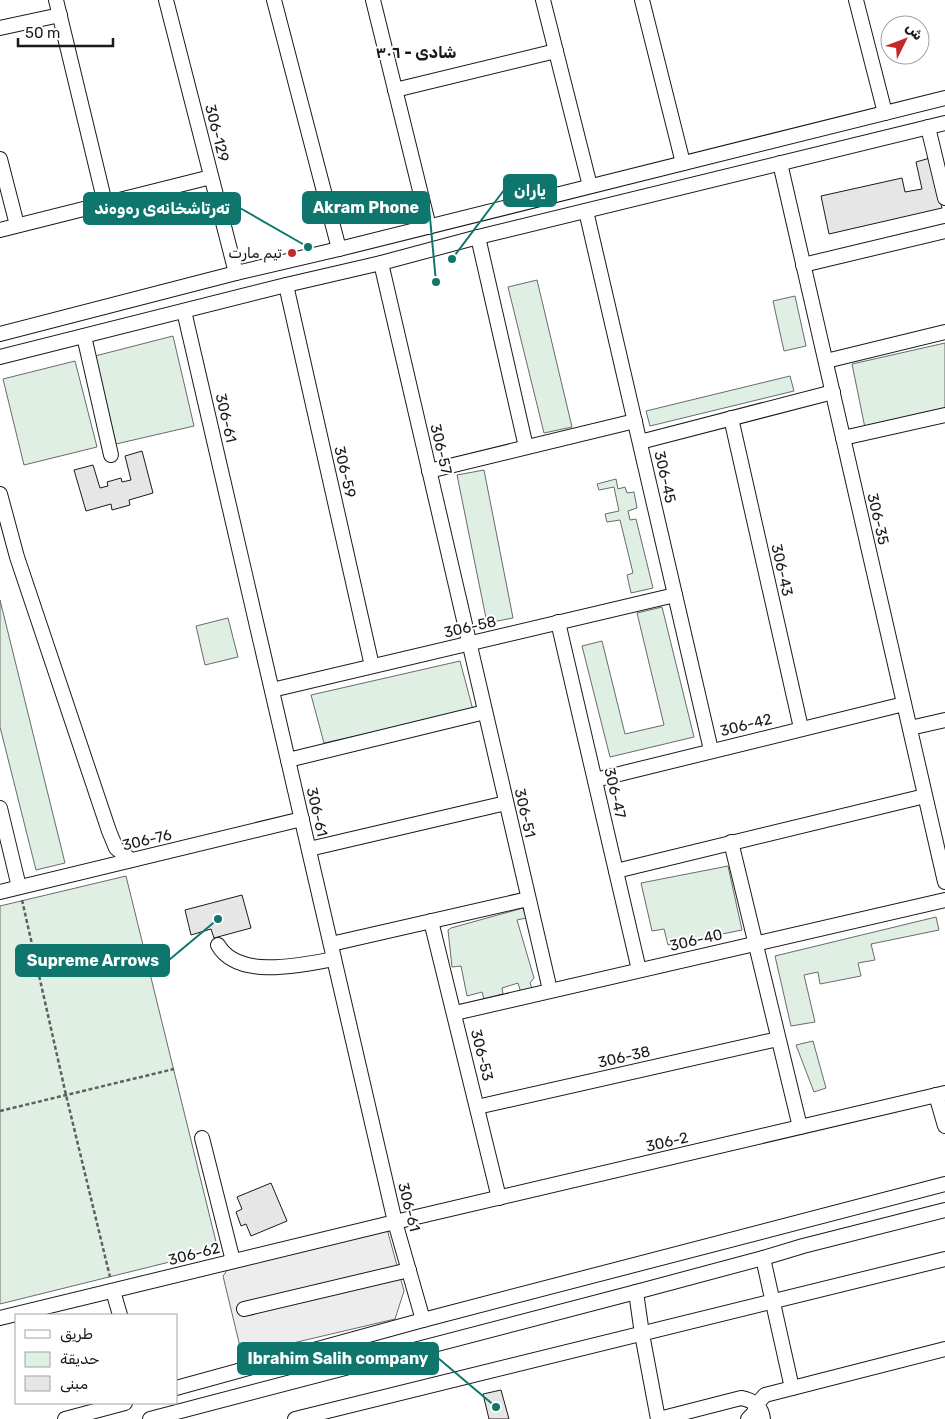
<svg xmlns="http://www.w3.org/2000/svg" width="945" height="1419" font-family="Rubik,Cairo,sans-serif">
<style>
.green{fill:#e0efe3;stroke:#6a6a6a}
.parking{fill:#ededed;stroke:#6a6a6a}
.building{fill:#e6e6e6;stroke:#1a1a1a}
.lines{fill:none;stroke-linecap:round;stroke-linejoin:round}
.minor-casing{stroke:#1a1a1a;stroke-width:16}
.path{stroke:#5f5f5f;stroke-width:2.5;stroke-dasharray:4 2.5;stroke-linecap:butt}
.minor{stroke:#fff;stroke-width:14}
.poi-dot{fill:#c62828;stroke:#fff;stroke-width:2}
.labels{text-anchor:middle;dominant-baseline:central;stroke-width:4;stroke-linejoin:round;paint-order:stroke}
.street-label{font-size:15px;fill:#1a1a1a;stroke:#fff}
.poi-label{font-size:15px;fill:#1a1a1a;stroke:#fff;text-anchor:end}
.neighbourhood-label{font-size:16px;font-weight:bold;fill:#1a1a1a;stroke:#fff}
.leader{fill:none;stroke:#0f766e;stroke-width:2}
.callout-dot{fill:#0f766e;stroke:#fff;stroke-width:2}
.callout{fill:#0f766e;stroke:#0f766e;stroke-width:2}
.callout-label{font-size:16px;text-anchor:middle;font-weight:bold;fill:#fff}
</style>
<rect width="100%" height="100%" fill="#fff"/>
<!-- green -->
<g class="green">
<polygon points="537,280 572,427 544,433 508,287"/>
<polygon points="795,296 806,346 784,351 773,301"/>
<polygon points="173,336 194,426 116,444 95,356"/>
<polygon points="945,343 945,409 865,428 852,364"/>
<polygon points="75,361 97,447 24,465 3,379"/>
<polygon points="790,376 794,391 650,426 646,411"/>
<polygon points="484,470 513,618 487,623 457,475"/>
<polygon points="616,479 618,489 625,487 627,493 634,492 637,508 628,511 630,520 636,519 653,588 631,593 627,575 633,573 620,520 607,522 605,514 619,511 614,487 599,490 597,484"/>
<polygon points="0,600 65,863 36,870 0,727"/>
<polygon points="662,607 694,737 610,757 582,646 602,641 625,734 664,725 637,613"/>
<polygon points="228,618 238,657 205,665 196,626"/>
<polygon points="460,661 473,710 324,743 311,695"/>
<polygon points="728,866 742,930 668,945 664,929 652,931 641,883"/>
<polygon points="126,876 218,1250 0,1304 0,906"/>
<polygon points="523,908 526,918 517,920 534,978 530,983 533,991 521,993 518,983 502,988 503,994 484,999 482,992 467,996 461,966 452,967 448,930 451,928"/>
<polygon points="936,917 939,930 871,944 875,960 858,963 861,976 820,984 818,972 804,975 815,1022 791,1026 775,956"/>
<polygon points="813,1041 826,1088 814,1092 796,1045"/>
</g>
<!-- parking -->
<polygon class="parking" points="387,1229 404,1291 395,1319 242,1355 223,1276 228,1269"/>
<!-- building -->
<g class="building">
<polygon points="930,158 942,208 829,234 821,196 902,178 905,192 922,189 916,162"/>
<polygon points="142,451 153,493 129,500 130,505 112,510 111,504 86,511 74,470 93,465 100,488 108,486 107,482 121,478 122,482 131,480 125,456"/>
<polygon points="242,895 251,928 214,938 211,929 191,935 185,910"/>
<polygon points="271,1183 287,1221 251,1236 246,1224 241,1226 236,1212 242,1209 237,1197"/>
<polygon points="501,1390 509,1419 489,1419 483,1394"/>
</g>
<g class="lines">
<defs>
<g id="minor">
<polyline points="56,0 105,203"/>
<polyline points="166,0 236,273"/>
<polyline points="274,0 339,249"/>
<polyline points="373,0 429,227"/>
<polyline points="543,0 590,186"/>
<polyline points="642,0 683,163"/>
<polyline points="856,0 885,113"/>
<polyline points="0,28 60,15"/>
<polyline points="395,90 556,51"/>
<polyline points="928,127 945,198"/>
<polyline points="0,159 17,225"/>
<polyline points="780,163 945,882"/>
<polyline points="586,211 711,750"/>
<polyline points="0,230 211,177"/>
<polyline points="478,237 526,447"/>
<polyline points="381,263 550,990"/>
<polyline points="803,265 945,231"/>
<polyline points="286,285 372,666"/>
<polyline points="184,311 395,1222 423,1320"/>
<polyline points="0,334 236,273 339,249 945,98"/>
<polyline points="84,336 111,455"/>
<polyline points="0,357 286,285 381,263 478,237 945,123"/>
<polyline points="826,361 945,332"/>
<polyline points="731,418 801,728"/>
<polyline points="843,438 945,415"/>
<polyline points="640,442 833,392"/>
<polyline points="429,471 635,421"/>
<polyline points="0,494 17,557 109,831 116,848 131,860"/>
<polyline points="558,622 639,970"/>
<polyline points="272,690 675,595"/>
<polyline points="910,728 945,720"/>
<polyline points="288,760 485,712"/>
<polyline points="595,780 904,704"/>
<polyline points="0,808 19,887"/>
<polyline points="731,842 800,1127"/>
<polyline points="309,849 506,803"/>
<polyline points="616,871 925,796"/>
<polyline points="0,892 302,819"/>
<polyline points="431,921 499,1198"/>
<polyline points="331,944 528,899"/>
<path d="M 218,945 C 238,980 302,965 334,959"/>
<polyline points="455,1013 945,900"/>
<polyline points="936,1095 945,1126"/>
<polyline points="477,1107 778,1039"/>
<polyline points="202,1138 233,1261"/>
<polyline points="763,1258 792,1388"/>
<polyline points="113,1291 120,1315"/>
<polyline points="636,1292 642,1334 658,1419"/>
<polyline points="244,1309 409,1270"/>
<polyline points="0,1318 395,1222 945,1093"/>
<polyline points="176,1388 423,1320 945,1184"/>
<polyline points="65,1419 125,1403"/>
<polyline points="150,1419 636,1292 763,1258 803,1246 945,1210"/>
<polyline points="295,1419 945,1259"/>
<path d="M 659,1419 L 741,1398 C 753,1400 762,1407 763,1419"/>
<polyline points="748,1419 754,1413 756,1405 765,1395 945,1349"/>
</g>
</defs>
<!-- minor casing -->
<use href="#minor" class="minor-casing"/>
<!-- path -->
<g class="path">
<polyline points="22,900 66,1095 110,1277"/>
<polyline points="0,1111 174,1069"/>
</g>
<!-- minor -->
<use href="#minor" class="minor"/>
</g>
<!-- markers -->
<circle class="poi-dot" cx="292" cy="253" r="5"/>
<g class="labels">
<!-- street labels -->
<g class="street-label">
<text transform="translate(217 133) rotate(76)">306-129</text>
<text transform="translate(226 418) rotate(77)">306-61</text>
<text transform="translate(441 449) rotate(77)">306-57</text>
<text transform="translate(345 472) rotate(77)">306-59</text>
<text transform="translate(665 477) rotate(77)">306-45</text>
<text transform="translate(878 519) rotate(77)">306-35</text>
<text transform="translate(782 570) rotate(77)">306-43</text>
<text transform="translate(470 627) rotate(-13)">306-58</text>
<text transform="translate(746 725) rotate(-14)">306-42</text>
<text transform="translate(615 793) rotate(77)">306-47</text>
<text transform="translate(317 812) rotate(77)">306-61</text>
<text transform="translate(525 813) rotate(77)">306-51</text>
<text transform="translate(147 840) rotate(-13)">306-76</text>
<text transform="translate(696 940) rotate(-13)">306-40</text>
<text transform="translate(482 1055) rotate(76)">306-53</text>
<text transform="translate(624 1057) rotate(-13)">306-38</text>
<text transform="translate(667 1142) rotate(-13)">306-2</text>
<text transform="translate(409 1207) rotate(76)">306-61</text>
<text transform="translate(194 1254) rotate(-14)">306-62</text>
</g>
<!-- poi labels -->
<g class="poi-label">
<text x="282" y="253">تيم مارت</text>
</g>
<!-- neighbourhood labels -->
<g class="neighbourhood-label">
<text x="416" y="52">شادی - ٣٠٦</text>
</g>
</g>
<!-- callouts -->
<path class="leader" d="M452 259L504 190M436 282L429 207M308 247L240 208M218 919L169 960M496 1407L438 1358"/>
<g class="callout-dot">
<circle cx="452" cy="259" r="5"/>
<circle cx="436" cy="282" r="5"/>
<circle cx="308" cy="247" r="5"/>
<circle cx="218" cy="919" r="5"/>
<circle cx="496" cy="1407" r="5"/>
</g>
<g class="callout">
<rect x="504" y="175" width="52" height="31" rx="5"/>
<rect x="303" y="192" width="126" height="31" rx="5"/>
<rect x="84" y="193" width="156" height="31" rx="5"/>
<rect x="16" y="945" width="153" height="31" rx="5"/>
<rect x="238" y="1343" width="200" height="31" rx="5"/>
</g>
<g class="callout-label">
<text x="530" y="196">یاران</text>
<text x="366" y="213">Akram Phone</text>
<text x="162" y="214">ته‌رتاشخانه‌ی ره‌وه‌ند</text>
<text x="93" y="966">Supreme Arrows</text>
<text x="338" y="1364">Ibrahim Salih company</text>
</g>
<!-- legend -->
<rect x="15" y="1314" width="162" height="90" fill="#ffffff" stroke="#a3a3a3"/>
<rect x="25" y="1330" width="25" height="8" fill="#ffffff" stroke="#a3a3a3"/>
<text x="60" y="1339" font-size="15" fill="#1a1a1a">طريق</text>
<rect x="25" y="1352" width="25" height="15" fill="#e0efe3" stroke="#a3a3a3"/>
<text x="60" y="1364" font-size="15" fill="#1a1a1a">حديقة</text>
<rect x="25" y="1376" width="25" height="15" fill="#e6e6e6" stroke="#a3a3a3"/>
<text x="60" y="1389" font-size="15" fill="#1a1a1a">مبنى</text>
<!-- north arrow -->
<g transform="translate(905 40) rotate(48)"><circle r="24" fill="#ffffff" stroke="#a3a3a3"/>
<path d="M0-4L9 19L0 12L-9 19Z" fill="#c62828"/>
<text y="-8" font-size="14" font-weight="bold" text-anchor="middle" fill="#1a1a1a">ش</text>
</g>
<!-- scale -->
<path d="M18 38v8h95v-8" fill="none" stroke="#1a1a1a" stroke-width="2.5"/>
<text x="25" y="38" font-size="15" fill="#1a1a1a" stroke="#ffffff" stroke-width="4" paint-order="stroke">50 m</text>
</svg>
